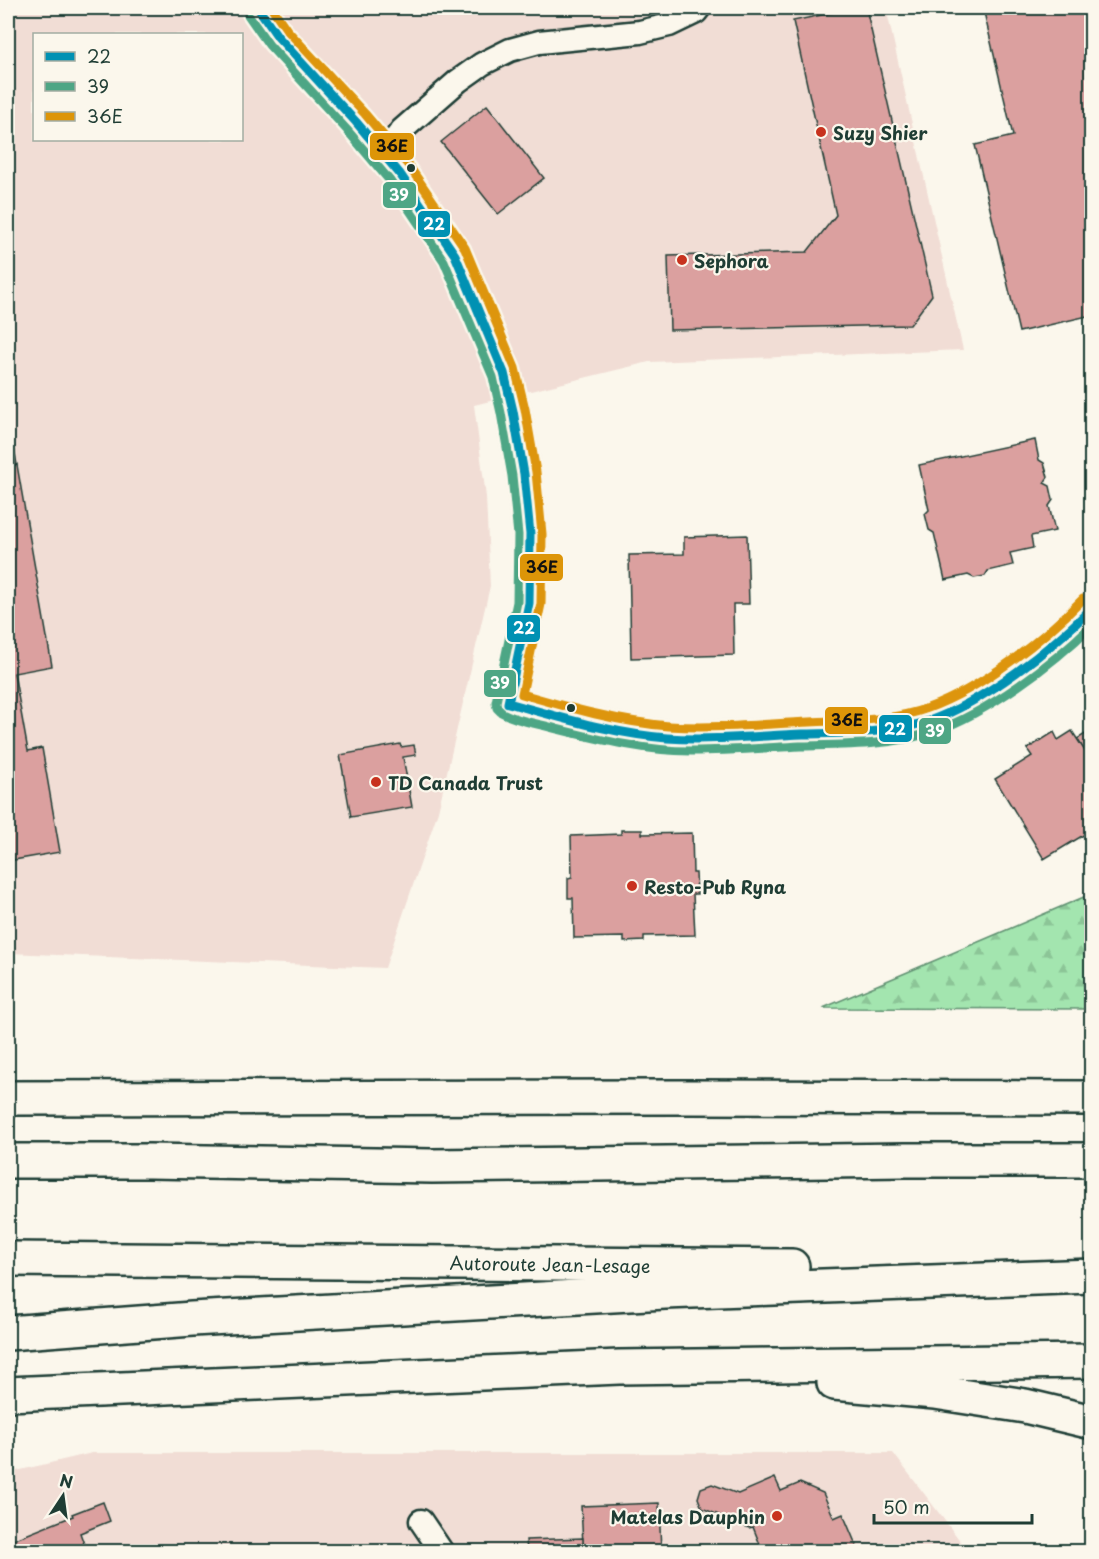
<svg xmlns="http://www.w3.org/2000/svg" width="1099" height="1559" font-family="'Playpen Sans',sans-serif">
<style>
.built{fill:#f1ddd5;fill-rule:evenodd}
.forest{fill:url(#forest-firs);stroke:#619172;stroke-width:1.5}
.building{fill:#dba09f;stroke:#1f3d34;stroke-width:1.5}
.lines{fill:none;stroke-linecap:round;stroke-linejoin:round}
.street-casing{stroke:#1f3d34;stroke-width:27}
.highway-casing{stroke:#1f3d34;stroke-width:38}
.street{stroke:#fbf7ec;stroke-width:22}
.highway{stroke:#fbf7ec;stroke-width:33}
.bus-1-casing{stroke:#fbf7ec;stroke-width:14}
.bus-2-casing{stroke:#fbf7ec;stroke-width:14}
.bus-3-casing{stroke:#fbf7ec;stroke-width:14}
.bus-1{stroke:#0091b3;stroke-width:9}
.bus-2{stroke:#4ea685;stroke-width:9}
.bus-3{stroke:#dd9508;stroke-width:9}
.poi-dot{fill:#c8321e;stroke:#fbf7ec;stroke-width:2}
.bus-dot{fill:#1f3d34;stroke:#fbf7ec;stroke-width:2}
.labels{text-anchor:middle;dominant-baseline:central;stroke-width:4.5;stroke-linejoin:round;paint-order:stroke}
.poi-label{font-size:18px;font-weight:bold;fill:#1f3d34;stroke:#fbf7ec;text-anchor:start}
.street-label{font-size:18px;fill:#1f3d34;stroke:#fbf7ec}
.line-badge{stroke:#fbf7ec;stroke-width:2}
.badge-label{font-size:16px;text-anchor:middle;font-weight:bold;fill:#fff}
.pale-badge-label{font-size:16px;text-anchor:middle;font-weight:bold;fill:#111}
</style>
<defs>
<pattern id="forest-firs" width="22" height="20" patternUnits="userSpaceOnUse" patternTransform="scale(1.5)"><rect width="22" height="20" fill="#a3e5af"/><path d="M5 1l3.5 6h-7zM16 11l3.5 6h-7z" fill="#8cc597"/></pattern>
</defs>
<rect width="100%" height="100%" fill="#fbf7ec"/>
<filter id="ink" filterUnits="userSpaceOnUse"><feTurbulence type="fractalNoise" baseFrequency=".0167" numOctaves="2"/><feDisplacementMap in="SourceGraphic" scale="12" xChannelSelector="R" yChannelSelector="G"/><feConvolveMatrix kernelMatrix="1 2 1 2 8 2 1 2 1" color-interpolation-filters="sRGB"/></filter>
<g filter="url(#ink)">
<!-- built -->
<g class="built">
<path d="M 8,8 L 886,8 L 963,350 L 649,362 L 474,405 L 486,497 L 490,586 L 438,811 L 385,968 L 8,953 ZM 34,34 L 242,34 L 242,140 L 34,140 Z"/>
<polygon points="92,1453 893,1453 968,1551 8,1551 8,1473"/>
</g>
<!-- forest -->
<polygon class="forest" points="1091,894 1091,1009 823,1008"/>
<!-- building -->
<g class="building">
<polygon points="855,8 866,8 932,295 910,325 670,330 668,256 807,252 836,215 793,21"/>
<polygon points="983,8 1092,8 1092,315 1019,332 975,145 1013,136"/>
<polygon points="487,105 544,178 498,214 441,142"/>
<polygon points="8,411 17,465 8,467"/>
<polygon points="1035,440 1039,460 1044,463 1048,477 1044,483 1050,486 1053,500 1049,506 1055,531 1031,536 1033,548 1010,553 1013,565 988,571 985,576 974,578 968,575 945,580 934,533 929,530 925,514 929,510 919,465"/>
<polygon points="17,465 52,666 14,673 28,751 42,748 60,852 8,861 8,467"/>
<polygon points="747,535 749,604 733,604 734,655 631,658 629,555 684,554 684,537"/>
<polygon points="1092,730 1092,762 1077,739"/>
<polygon points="1072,731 1092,762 1092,830 1044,859 995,779 1032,756 1027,749 1054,732 1058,740"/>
<polygon points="400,744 401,747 414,745 416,755 403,757 412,807 351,817 340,755"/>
<polygon points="621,830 642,830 642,834 692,833 693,873 696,873 697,894 693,894 695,935 644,936 644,941 624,942 624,937 574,938 573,898 568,898 568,878 572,877 571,836 621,834"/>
<polygon points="775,1478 781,1491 800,1483 823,1493 834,1518 843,1514 859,1552 763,1552 753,1527 749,1528 702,1508 698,1498 701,1488 712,1484 738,1494"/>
<polygon points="103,1502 110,1521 80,1533 87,1552 8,1552 8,1542 73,1516 72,1514"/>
<polygon points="659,1503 661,1552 607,1552 607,1544 583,1545 581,1506"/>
<polygon points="583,1538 583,1552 527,1552 526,1540"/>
</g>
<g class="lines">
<defs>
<g id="street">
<path d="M 258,8 L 278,37 L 356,122 L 400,174 L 455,255 L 482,319 L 504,373 L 513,411 L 524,474 L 530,534 L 529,603 L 508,703 C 567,719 628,738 690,739 C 729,739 769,735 808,734 C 845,732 885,734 921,723 C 946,716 971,701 993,687 C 1029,663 1062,639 1092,607"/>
<polyline points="383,155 402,130 458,81 482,64 510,50 539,42 640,32 669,25 696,12 699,8"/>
<polyline points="421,1521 442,1552"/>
</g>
<g id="highway">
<polyline points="8,1098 687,1097 1092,1098"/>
<polyline points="8,1161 149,1161 432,1166 905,1160 1092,1160"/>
<polyline points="8,1259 792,1266"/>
<polyline points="8,1333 192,1319 665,1292 1092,1276"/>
<polyline points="834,1383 935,1392 1025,1406 1092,1422"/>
<polyline points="8,1394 619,1367 1092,1361"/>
</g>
</defs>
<!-- street casing -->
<use href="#street" class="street-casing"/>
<!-- highway casing -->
<use href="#highway" class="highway-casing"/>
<!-- street -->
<use href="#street" class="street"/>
<!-- highway -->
<use href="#highway" class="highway"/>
<defs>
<path id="bus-1" d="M 258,8 L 278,37 L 356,122 L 400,174 L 455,255 L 504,373 L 513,411 L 524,474 L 530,534 L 529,603 L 508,703 C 560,717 613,734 667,738 C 712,741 758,736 803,734 C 845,733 889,734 929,721 C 984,702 1051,649 1092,608"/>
<path id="bus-2" d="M 248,15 L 269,45 L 347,130 L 390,181 L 444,261 L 493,377 L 501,413 L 512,476 L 518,535 L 517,602 L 496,702 L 497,708 L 501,712 C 516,721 540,724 557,729 C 601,740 646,751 691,751 C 727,751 764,748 800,746 C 845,745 892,746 935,731 C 987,713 1053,664 1092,625"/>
<path id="bus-3" d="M 272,8 L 287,30 L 365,114 L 409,166 L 465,248 L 515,368 L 525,409 L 536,472 L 542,534 L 541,604 L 522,694 C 570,708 619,722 669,726 C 716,729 764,724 810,722 C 850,720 890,722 928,708 C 981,689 1044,639 1083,599"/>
</defs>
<!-- bus-1 casing -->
<use href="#bus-1" class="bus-1-casing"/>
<!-- bus-2 casing -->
<use href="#bus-2" class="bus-2-casing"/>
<!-- bus-3 casing -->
<use href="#bus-3" class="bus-3-casing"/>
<!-- bus-1 -->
<use href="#bus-1" class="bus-1"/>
<!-- bus-2 -->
<use href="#bus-2" class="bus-2"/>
<!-- bus-3 -->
<use href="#bus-3" class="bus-3"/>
</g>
</g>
<!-- markers -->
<g class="poi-dot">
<circle cx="821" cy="132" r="6"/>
<circle cx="682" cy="260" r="6"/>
<circle cx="376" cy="782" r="6"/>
<circle cx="632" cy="886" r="6"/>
<circle cx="777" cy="1516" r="6"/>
</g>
<g class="bus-dot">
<circle cx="411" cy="168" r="5"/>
<circle cx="571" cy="708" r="5"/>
</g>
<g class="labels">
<!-- poi labels -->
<g class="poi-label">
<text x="833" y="132">Suzy Shier</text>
<text x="694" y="260">Sephora</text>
<text x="388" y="782">TD Canada Trust</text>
<text x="644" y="886">Resto-Pub Ryna</text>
<text x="765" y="1516" text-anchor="end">Matelas Dauphin</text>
</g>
<!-- street labels -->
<g class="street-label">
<text transform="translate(550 1264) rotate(1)">Autoroute Jean-Lesage</text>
</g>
</g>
<g class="line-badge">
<rect x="369" y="132" width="46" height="29" rx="6" fill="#dd9508"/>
<rect x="382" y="181" width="35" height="28" rx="6" fill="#4ea685"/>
<rect x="417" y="210" width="34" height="28" rx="6" fill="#0091b3"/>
<rect x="519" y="553" width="45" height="29" rx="6" fill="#dd9508"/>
<rect x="506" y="614" width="35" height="29" rx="6" fill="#0091b3"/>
<rect x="483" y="669" width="34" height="29" rx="6" fill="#4ea685"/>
<rect x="824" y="706" width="45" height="29" rx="6" fill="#dd9508"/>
<rect x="878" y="714" width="35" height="29" rx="6" fill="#0091b3"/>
<rect x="918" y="717" width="34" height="28" rx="6" fill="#4ea685"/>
</g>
<g class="badge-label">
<text x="399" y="201">39</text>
<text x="434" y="230">22</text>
<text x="524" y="634">22</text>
<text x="500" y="689">39</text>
<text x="895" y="735">22</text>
<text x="935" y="737">39</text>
</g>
<g class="pale-badge-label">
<text x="392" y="152">36E</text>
<text x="542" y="573">36E</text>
<text x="847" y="726">36E</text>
</g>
<!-- margin -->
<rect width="1099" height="1559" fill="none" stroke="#fbf7ec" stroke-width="30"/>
<rect x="15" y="15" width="1069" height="1529" fill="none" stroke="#1f3d34" stroke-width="2" filter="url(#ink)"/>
<!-- legend -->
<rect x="33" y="33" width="210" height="108" fill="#fbf7ec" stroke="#a3ada2" stroke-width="1.5"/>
<rect x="45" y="52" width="30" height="9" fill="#0091b3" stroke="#a3ada2" stroke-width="1.5"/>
<text x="87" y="63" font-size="18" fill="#1f3d34">22</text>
<rect x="45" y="82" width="30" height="9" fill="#4ea685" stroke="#a3ada2" stroke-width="1.5"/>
<text x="87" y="93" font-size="18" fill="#1f3d34">39</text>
<rect x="45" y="112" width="30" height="9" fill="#dd9508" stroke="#a3ada2" stroke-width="1.5"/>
<text x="87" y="123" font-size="18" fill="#1f3d34">36E</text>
<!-- north arrow -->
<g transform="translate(63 1496) rotate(13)" stroke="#fbf7ec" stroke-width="4.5" paint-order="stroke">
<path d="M0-4.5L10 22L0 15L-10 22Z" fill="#1f3d34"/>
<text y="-9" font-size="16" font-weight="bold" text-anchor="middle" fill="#1f3d34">N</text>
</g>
<!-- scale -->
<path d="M874 1514v9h158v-9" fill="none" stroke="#1f3d34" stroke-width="3"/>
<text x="883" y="1514" font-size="18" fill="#1f3d34" stroke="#fbf7ec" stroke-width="4.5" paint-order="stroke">50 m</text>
</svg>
